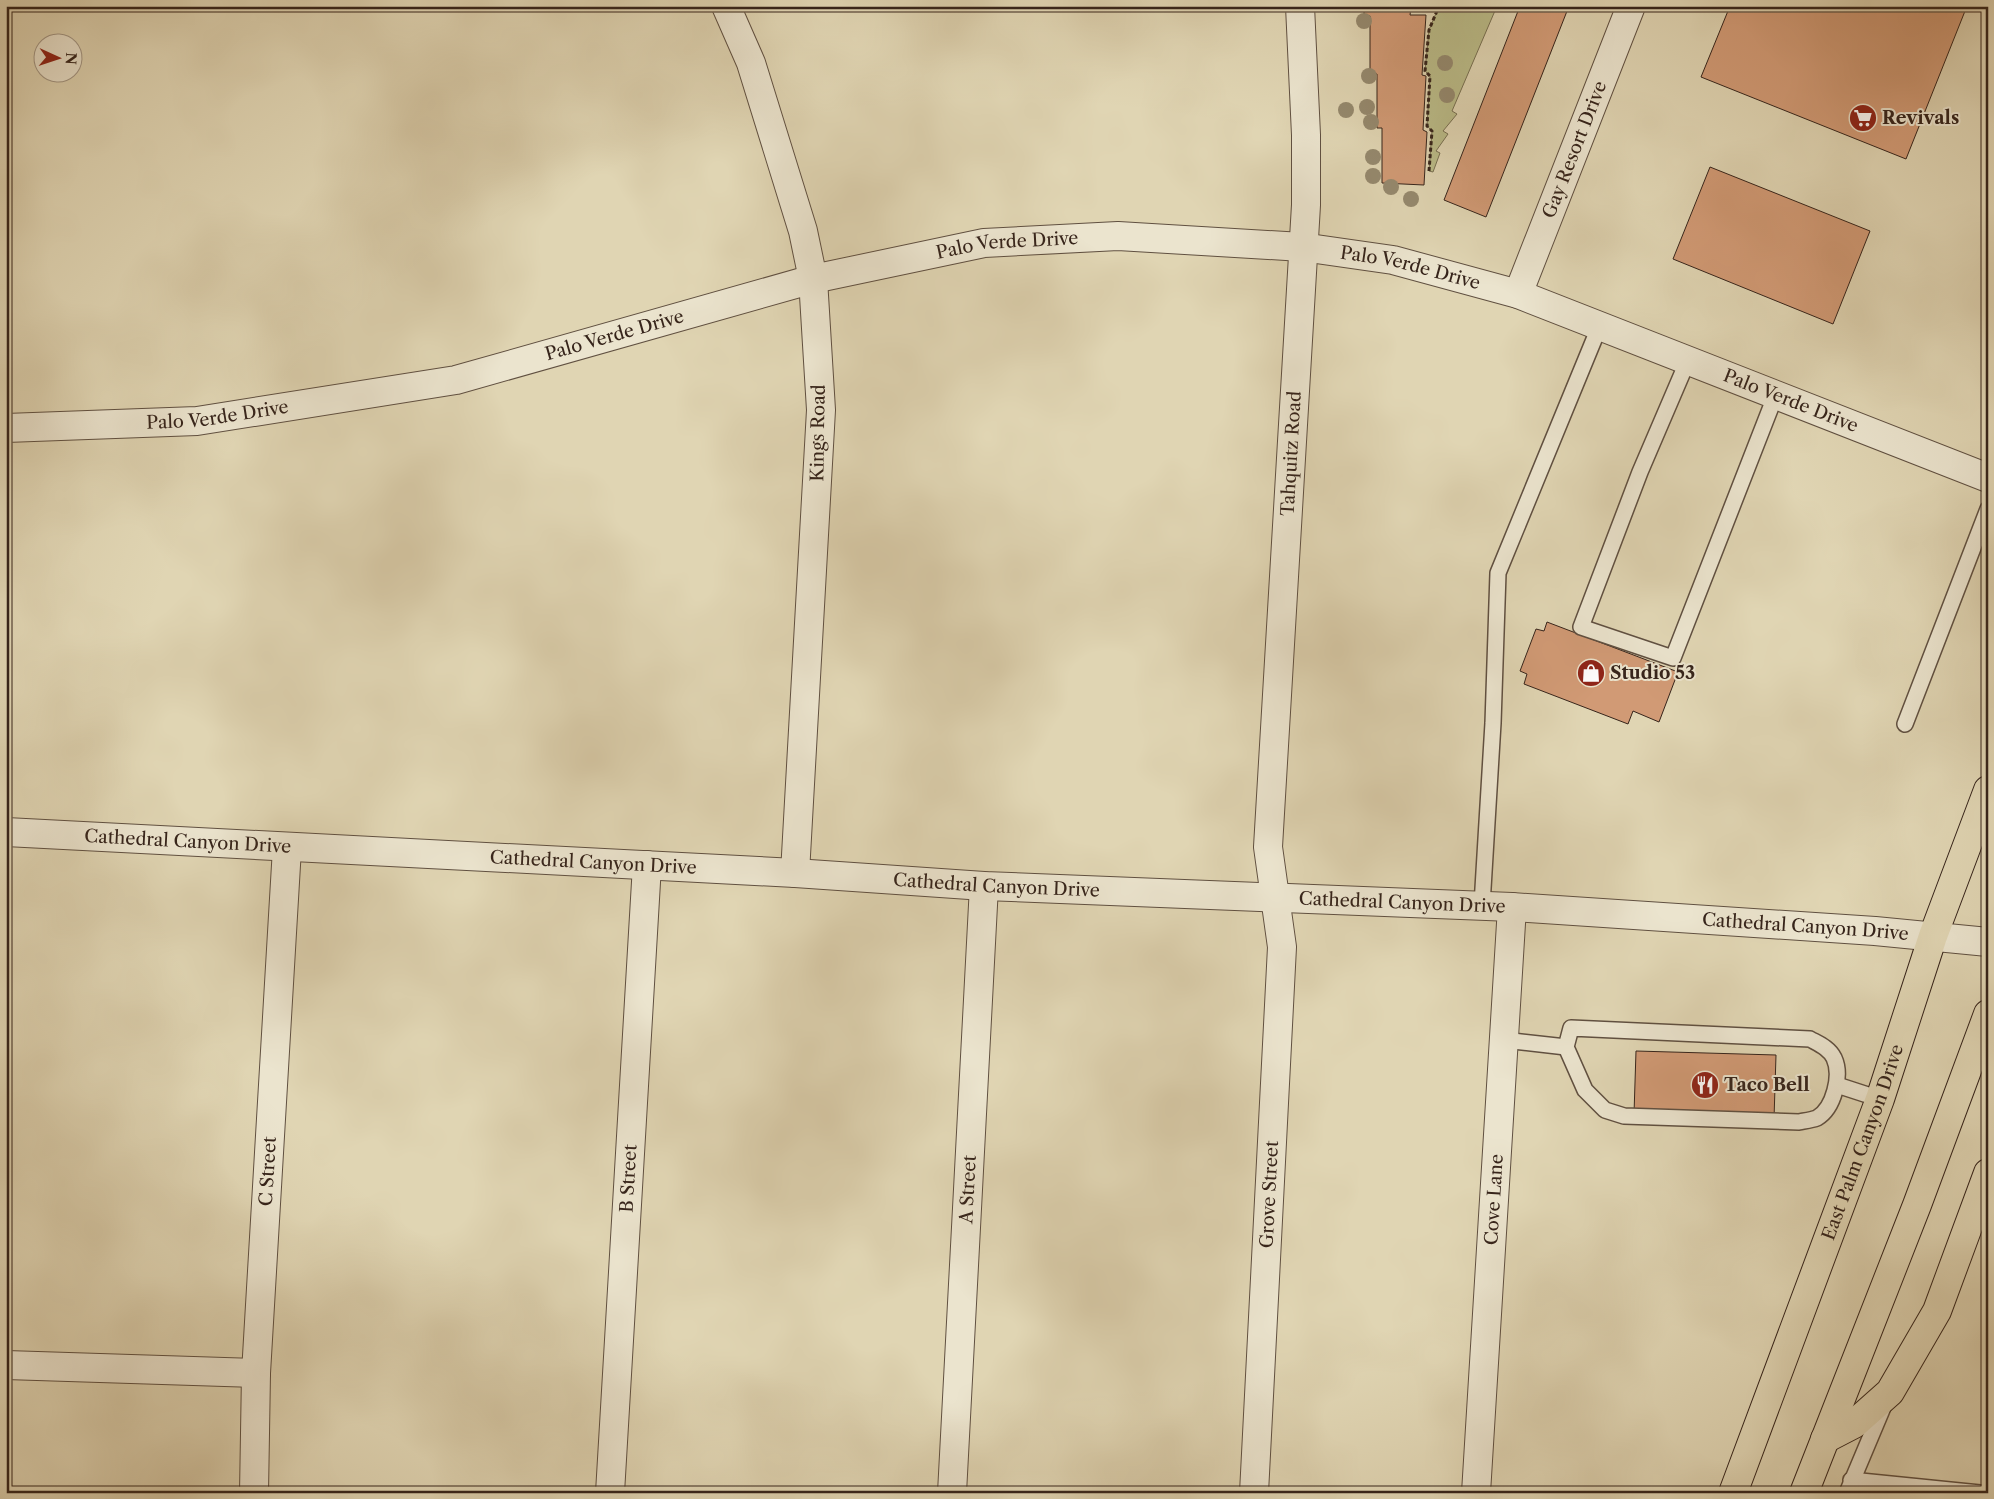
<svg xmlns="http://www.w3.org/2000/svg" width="1994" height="1499" font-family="'Libre Caslon Text',serif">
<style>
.green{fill:#babb88;stroke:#787052}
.building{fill:#d19a75;stroke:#36241b}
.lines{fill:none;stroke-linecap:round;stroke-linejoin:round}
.service-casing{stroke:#605041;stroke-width:18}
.minor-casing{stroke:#605041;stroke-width:30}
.tertiary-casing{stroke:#605041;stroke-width:30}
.primary-casing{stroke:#36241b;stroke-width:30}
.path{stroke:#36241b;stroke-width:3;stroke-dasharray:4 2.5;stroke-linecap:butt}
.service{stroke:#ebe4ce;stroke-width:15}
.minor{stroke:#ebe4ce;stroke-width:28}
.tertiary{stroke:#ebe4ce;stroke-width:28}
.primary{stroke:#e0d5b3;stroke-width:28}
.tree{fill:#95896e}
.labels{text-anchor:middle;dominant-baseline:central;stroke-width:4;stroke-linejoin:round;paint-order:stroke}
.poi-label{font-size:18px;font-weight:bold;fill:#36241b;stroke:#ebe4ce;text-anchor:start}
.street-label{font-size:18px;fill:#36241b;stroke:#ebe4ce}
</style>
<rect width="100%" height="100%" fill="#e0d5b3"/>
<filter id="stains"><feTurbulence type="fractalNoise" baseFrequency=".004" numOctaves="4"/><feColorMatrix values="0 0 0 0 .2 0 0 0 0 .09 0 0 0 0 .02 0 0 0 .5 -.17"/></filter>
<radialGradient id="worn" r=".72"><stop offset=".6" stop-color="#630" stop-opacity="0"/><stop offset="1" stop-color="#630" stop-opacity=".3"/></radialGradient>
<!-- green -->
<polygon class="green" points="1439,6 1497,6 1452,111 1457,114 1443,131 1448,134 1436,151 1440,153 1433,172 1429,171 1432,131 1427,126 1430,76 1425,71 1429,30"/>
<!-- building -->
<g class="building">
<polygon points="1364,6 1420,6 1411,7 1410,15 1426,15 1422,75 1426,76 1423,130 1427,132 1424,185 1382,183 1382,128 1377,128 1377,74 1370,73 1370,16 1364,14"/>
<polygon points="1520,6 1569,6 1486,217 1444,200"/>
<polygon points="1730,6 1967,6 1906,159 1701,77"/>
<polygon points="1710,167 1870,231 1833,324 1673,259"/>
<polygon points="1547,622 1678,672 1659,722 1633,711 1628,724 1524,684 1527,674 1520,671 1536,629 1544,631"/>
<polygon points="1636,1051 1776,1055 1774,1119 1634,1114"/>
</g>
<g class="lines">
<defs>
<g id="service">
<polyline points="1688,360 1640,472 1581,627 1673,658 1776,394"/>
<polyline points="1905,724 1988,509"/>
<polyline points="1482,905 1493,723 1498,573 1600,325"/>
<path d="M 1571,1028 L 1810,1039 C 1819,1044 1829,1048 1834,1058 C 1842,1075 1834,1108 1817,1118 C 1812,1120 1804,1121 1799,1122 L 1624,1116 L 1605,1110 L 1585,1090 L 1566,1047 Z"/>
<polyline points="1504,1040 1566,1047"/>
<polyline points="1837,1085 1880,1099"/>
<polyline points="1851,1480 1980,1493"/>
<polyline points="1847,1493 1884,1405"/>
</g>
<g id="minor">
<polyline points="726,6 751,63 803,231 813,279 821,410 795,873"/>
<path id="s1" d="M 1518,294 L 1631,6"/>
<path id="s2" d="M 6,428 L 197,421 L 456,380 L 813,279 L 984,243 L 1118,236 L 1302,247 L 1393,260 L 1518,294 L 1988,478"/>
<polyline points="6,1365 256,1373"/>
<path id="s3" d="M 254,1493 L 256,1373 L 287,848"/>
<path id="s4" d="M 610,1493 L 647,865"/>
<path id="s5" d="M 952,1493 L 984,886"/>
<path id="s6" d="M 1254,1493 L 1282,947 L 1268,847 L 1306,205 L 1306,135 L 1300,6"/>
<path id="s7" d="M 1476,1493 L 1512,907"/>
</g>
<g id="tertiary">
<path id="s8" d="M 6,832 L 795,873 L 984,886 L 1512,907 L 1875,931 L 1988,942"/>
</g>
<g id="primary">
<polyline points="1825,1439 1854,1424 1890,1392 1937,1311 1988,1173"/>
<path id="s9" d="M 1733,1493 L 1880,1099 L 1933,936 L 1988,790"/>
<polyline points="1804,1493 1917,1205 1988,1014"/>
</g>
</defs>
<!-- service casing -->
<use href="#service" class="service-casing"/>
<!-- minor casing -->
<use href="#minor" class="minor-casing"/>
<!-- tertiary casing -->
<use href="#tertiary" class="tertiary-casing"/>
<!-- primary casing -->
<use href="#primary" class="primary-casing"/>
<!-- path -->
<polyline class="path" points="1429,171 1432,131 1427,126 1430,76 1425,71 1429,30 1439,6"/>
<!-- service -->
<use href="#service" class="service"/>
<!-- minor -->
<use href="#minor" class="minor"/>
<!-- tertiary -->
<use href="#tertiary" class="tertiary"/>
<!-- primary -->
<use href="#primary" class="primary"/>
</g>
<!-- trees -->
<g class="tree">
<circle cx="1364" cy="21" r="8"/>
<circle cx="1445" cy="63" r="8"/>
<circle cx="1369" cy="76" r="8"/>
<circle cx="1447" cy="95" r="8"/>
<circle cx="1367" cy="107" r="8"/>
<circle cx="1346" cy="110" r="8"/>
<circle cx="1371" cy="122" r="8"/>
<circle cx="1373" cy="157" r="8"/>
<circle cx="1373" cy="176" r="8"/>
<circle cx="1391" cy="187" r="8"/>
<circle cx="1411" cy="199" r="8"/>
</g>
<!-- icons -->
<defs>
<symbol id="supermarket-disc" viewBox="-11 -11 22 22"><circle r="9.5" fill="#8f2418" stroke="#ebe4ce"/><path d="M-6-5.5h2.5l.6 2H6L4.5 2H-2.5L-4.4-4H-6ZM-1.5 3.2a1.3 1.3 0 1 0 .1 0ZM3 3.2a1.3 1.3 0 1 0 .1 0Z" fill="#fff"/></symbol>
<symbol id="shop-disc" viewBox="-11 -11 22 22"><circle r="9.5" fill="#8f2418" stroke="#ebe4ce"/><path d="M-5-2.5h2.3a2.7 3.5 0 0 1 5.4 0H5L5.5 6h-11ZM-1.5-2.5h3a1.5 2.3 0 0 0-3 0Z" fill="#fff"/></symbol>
<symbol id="restaurant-disc" viewBox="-11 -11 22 22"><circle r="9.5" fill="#8f2418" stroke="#ebe4ce"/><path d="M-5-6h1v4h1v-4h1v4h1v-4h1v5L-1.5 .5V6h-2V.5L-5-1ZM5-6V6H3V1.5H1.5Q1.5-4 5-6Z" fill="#fff"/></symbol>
</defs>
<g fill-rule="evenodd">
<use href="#supermarket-disc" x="1847" y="102" width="32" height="32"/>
<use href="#shop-disc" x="1575" y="657" width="32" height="32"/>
<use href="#restaurant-disc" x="1689" y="1069" width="32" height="32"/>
</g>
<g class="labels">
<!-- poi labels -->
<g class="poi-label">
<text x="1882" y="118">Revivals</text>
<text x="1610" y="673">Studio 53</text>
<text x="1724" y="1085">Taco Bell</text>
</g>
<!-- street labels -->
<g class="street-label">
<text stroke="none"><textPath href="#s1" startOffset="155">Gay Resort Drive</textPath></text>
<text stroke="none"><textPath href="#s2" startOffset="1022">Palo Verde Drive</textPath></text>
<text stroke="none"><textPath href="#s2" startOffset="1428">Palo Verde Drive</textPath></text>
<text stroke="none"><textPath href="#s2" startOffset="618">Palo Verde Drive</textPath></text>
<text stroke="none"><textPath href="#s2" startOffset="1832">Palo Verde Drive</textPath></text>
<text stroke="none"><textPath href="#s2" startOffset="212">Palo Verde Drive</textPath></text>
<text transform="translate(818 433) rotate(-89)">Kings Road</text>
<text stroke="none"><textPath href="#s6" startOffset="1042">Tahquitz Road</textPath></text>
<text stroke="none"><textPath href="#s8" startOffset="182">Cathedral Canyon Drive</textPath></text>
<text stroke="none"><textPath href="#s8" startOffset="588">Cathedral Canyon Drive</textPath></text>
<text stroke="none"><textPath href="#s8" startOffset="992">Cathedral Canyon Drive</textPath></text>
<text stroke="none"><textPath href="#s8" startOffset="1398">Cathedral Canyon Drive</textPath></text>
<text stroke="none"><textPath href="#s8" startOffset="1802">Cathedral Canyon Drive</textPath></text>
<text stroke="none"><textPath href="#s9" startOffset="374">East Palm Canyon Drive</textPath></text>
<text stroke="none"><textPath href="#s3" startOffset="322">C Street</textPath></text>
<text stroke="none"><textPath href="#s4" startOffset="315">B Street</textPath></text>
<text stroke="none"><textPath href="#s5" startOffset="304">A Street</textPath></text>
<text stroke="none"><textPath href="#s6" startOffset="299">Grove Street</textPath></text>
<text stroke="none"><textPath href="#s7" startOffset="294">Cove Lane</textPath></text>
</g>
</g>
<!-- margin -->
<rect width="1994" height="1499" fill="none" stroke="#e0d5b3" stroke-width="25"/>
<rect x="8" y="8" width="1979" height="1484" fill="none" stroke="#36241b" stroke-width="2.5"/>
<rect x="12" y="12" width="1969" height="1474" fill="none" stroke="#36241b"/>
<!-- north arrow -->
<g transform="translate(58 58) rotate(93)"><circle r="24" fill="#ebe4ce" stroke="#a39786"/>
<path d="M0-4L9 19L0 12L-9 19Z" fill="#8f2418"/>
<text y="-8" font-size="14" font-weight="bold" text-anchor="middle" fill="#36241b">N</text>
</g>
<rect width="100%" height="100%" filter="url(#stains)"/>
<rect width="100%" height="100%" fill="url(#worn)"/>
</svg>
